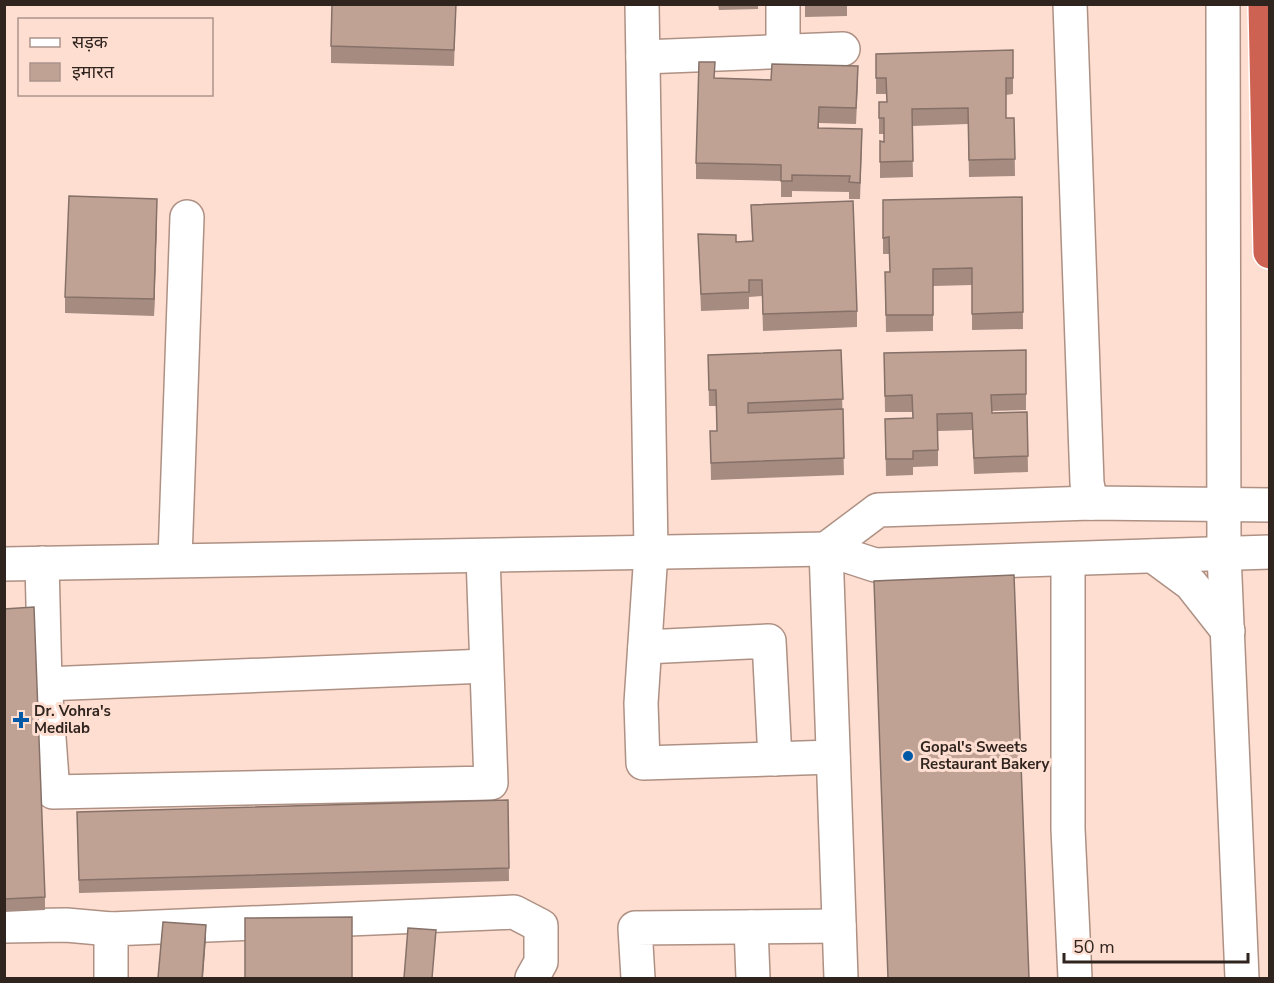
<svg xmlns="http://www.w3.org/2000/svg" width="1274" height="983" font-family="'Nunito Sans','Noto Sans Devanagari',sans-serif">
<style>
.lines{fill:none;stroke-linecap:round;stroke-linejoin:round}
.minor-casing{stroke:#ae9184;stroke-width:36}
.highway-casing{stroke:#fff;stroke-width:36}
.minor{stroke:#fff;stroke-width:33}
.highway{stroke:#cd6152;stroke-width:33}
.wall{fill:#a58b80}
.shaded-wall{fill:#867168}
.building{fill:#c0a295;stroke:#867168;stroke-width:1.5}
.poi-dot{fill:#025aa7;stroke:#feded1;stroke-width:2}
.labels{text-anchor:middle;dominant-baseline:central;stroke-width:6;stroke-linejoin:round;paint-order:stroke}
.poi-label{font-size:15px;font-weight:bold;fill:#30241f;stroke:#feded1;text-anchor:start}
</style>
<rect width="100%" height="100%" fill="#feded1"/>
<g class="lines">
<defs>
<g id="minor">
<polyline points="642,4 651,552 641,703 643,763 833,757"/>
<polyline points="783,4 783,51"/>
<polyline points="1070,4 1087,483 1091,503"/>
<polyline points="1223,4 1224,554 1242,978"/>
<polyline points="643,57 843,49"/>
<polyline points="826,549 878,510 1091,503 1270,505"/>
<polyline points="826,549 841,978"/>
<polyline points="1153,556 1191,584 1228,631"/>
<polyline points="175,559 187,217"/>
<polyline points="1068,561 1068,829 1075,978"/>
<polyline points="42,563 45,684 53,792 491,783 483,556"/>
<polyline points="4,564 826,549 875,565 1270,552"/>
<polyline points="645,647 769,641 775,759"/>
<polyline points="45,684 486,666"/>
<polyline points="4,926 66,925 111,929"/>
<polyline points="751,927 753,978"/>
<polyline points="111,978 111,929 514,912 541,926 541,962 532,978"/>
<polyline points="638,978 635,928 839,926"/>
</g>
<polyline id="highway" points="1265,4 1270,252"/>
</defs>
<!-- minor casing -->
<use href="#minor" class="minor-casing"/>
<!-- highway casing -->
<use href="#highway" class="highway-casing"/>
<!-- minor -->
<use href="#minor" class="minor"/>
<!-- highway -->
<use href="#highway" class="highway"/>
</g>
<!-- wall -->
<g class="wall">
<polygon points="456,4 454,66 331,63 331,46"/>
<polygon points="718,4 758,4 758,9 719,10"/>
<polygon points="805,4 847,4 847,16 805,17"/>
<polygon points="1013,50 1013,94 1006,95 1006,118 1014,118 1015,176 969,177 968,124 912,126 913,177 880,178 880,141 884,142 884,134 879,134 879,102 887,102 886,94 876,94 876,54"/>
<polygon points="715,78 858,82 856,124 819,123 819,128 862,145 860,199 849,199 849,192 792,191 792,197 781,197 781,181 696,179 696,163"/>
<polygon points="1022,197 1023,329 972,330 972,285 933,286 933,331 886,332 885,272 890,272 889,254 883,254 883,200"/>
<polygon points="751,205 857,311 857,327 763,331 762,296 749,297 749,309 701,311 698,234 736,242 752,241"/>
<polygon points="157,215 154,316 65,313 65,297"/>
<polygon points="841,350 844,475 711,480 710,431 717,431 716,406 709,406 708,355"/>
<polygon points="1026,350 1026,410 991,411 992,413 1027,412 1028,472 974,474 972,430 938,431 938,466 913,467 913,475 886,476 885,419 913,418 912,412 885,412 884,353"/>
<polygon points="4,609 45,897 45,910 4,912"/>
<polygon points="508,800 509,881 79,893 77,812"/>
</g>
<!-- shaded-wall -->
<g class="shaded-wall">
<polygon points="157,199 157,215 154,316 154,299"/>
<polygon points="206,925 206,938 203,978 202,978"/>
</g>
<!-- building -->
<g class="building">
<polygon points="332,4 456,4 454,50 331,46"/>
<polygon points="1013,50 1013,78 1006,78 1006,118 1014,118 1015,159 969,160 968,108 912,109 913,161 880,162 880,141 884,142 884,118 879,118 879,102 887,102 886,78 876,78 876,54"/>
<polygon points="699,62 715,62 714,78 771,80 772,64 858,66 856,108 819,107 818,128 862,129 860,183 849,182 850,176 792,175 792,181 781,181 781,165 696,163"/>
<polygon points="69,196 157,199 154,299 65,297"/>
<polygon points="1022,197 1023,312 972,314 972,268 933,269 933,315 886,315 885,272 890,272 889,237 883,238 883,200"/>
<polygon points="853,201 857,311 763,314 762,280 749,280 749,292 701,294 698,234 736,235 736,242 753,241 751,205"/>
<polygon points="841,350 843,399 748,403 748,413 843,409 844,458 711,463 710,431 717,431 716,390 709,390 708,355"/>
<polygon points="1026,350 1026,394 991,395 992,413 1027,412 1028,456 974,458 972,413 937,414 938,450 913,451 913,459 886,459 885,419 913,418 912,395 885,396 884,353"/>
<polygon points="1014,575 1029,978 888,978 874,581"/>
<polygon points="34,607 45,897 4,899 4,609"/>
<polygon points="508,800 509,868 79,880 77,812"/>
<polygon points="352,917 352,978 245,978 245,918"/>
<polygon points="163,922 206,925 202,978 158,978"/>
<polygon points="408,928 436,930 432,978 404,978"/>
</g>
<!-- markers -->
<g class="poi-dot">
<path d="M18 711h6v6h6v6h-6v6h-6v-6h-6v-6h6z"/>
<circle cx="908" cy="756" r="6"/>
</g>
<g class="labels">
<!-- poi labels -->
<g class="poi-label">
<text x="34" y="711">Dr. Vohra's<tspan x="34" dy="17">Medilab</tspan></text>
<text x="920" y="747">Gopal's Sweets<tspan x="920" dy="17">Restaurant Bakery</tspan></text>
</g>
</g>
<!-- border -->
<rect width="1274" height="983" fill="none" stroke="#30241f" stroke-width="12"/>
<!-- legend -->
<rect x="18" y="18" width="195" height="78" fill="#feded1" stroke="#ac948a" stroke-width="1.5"/>
<rect x="30" y="38" width="30" height="9" fill="#ffffff" stroke="#ac948a" stroke-width="1.5"/>
<text x="72" y="48" font-size="18" fill="#30241f">सड़क</text>
<rect x="30" y="63" width="30" height="18" fill="#c0a295" stroke="#ac948a" stroke-width="1.5"/>
<text x="72" y="78" font-size="18" fill="#30241f">इमारत</text>
<!-- scale -->
<path d="M1064 953v9h184v-9" fill="none" stroke="#30241f" stroke-width="3"/>
<text x="1073" y="953" font-size="18" fill="#30241f" stroke="#feded1" stroke-width="4.5" paint-order="stroke">50 m</text>
</svg>
